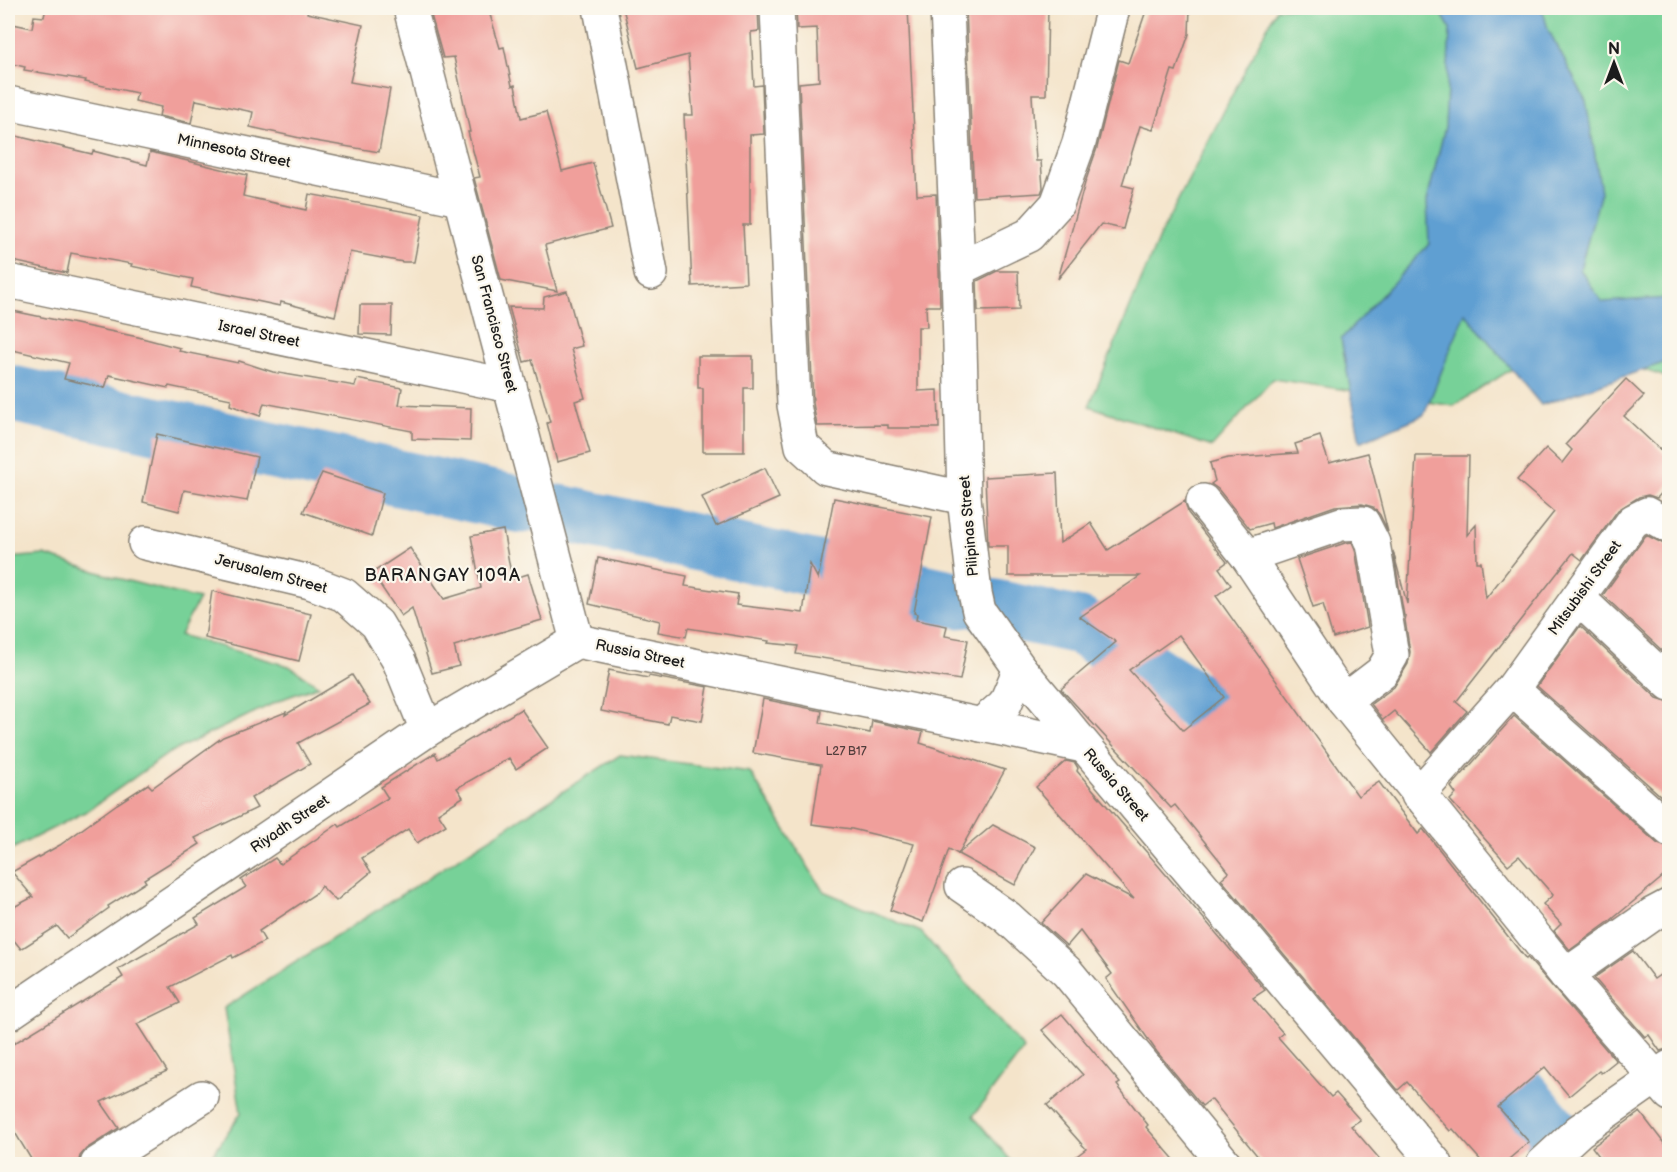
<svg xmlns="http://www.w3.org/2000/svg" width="1677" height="1172" font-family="'Balsamiq Sans',sans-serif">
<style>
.green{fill:#77d198;stroke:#4a765a;stroke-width:1.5}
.water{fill:#5f9fd2;stroke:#3e5e77;stroke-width:1.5}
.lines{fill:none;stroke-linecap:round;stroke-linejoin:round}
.river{stroke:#5f9fd2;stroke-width:57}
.building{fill:#f09f9b;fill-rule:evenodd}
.minor-casing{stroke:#888073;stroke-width:36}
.minor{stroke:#fff;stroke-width:33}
.labels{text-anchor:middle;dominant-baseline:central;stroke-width:4.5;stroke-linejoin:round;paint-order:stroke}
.number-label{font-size:12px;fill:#513d3c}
.street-label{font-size:15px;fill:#1c1c1c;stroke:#fbf7ec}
.quarter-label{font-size:18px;letter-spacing:1.5px;fill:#1c1c1c;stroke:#fbf7ec}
</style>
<rect width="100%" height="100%" fill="#fbf7ec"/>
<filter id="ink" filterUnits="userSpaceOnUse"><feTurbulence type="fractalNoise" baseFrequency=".0167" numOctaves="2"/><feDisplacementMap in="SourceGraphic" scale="12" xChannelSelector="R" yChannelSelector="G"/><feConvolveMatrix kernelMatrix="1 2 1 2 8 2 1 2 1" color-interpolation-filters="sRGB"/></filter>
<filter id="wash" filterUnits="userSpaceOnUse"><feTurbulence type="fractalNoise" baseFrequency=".008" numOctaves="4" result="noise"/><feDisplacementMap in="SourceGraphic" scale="24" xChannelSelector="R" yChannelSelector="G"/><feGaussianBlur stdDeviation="1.35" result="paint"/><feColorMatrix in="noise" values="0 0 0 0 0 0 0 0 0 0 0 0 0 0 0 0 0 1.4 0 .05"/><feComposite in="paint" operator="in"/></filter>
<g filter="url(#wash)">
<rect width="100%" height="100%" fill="#f4e4ca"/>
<!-- green -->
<g class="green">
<polygon points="1277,8 1669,8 1669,378 1554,342 1454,406 1273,379 1212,447 1089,406 1160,235"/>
<polygon points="44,555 117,578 199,599 180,635 289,666 319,686 285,698 169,753 87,811 8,851 8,558"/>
<polygon points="620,755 750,772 823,891 921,932 1024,1049 973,1116 1014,1164 206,1164 241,1113 224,1008"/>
</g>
<!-- water -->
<polygon class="water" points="1438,8 1542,8 1548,29 1586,101 1601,192 1580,269 1602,302 1669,298 1669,361 1541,405 1465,313 1424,415 1360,442 1341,339 1429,244 1427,201 1445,127 1450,28"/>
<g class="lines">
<!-- river -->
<g class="river">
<polyline points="8,393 522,505"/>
<polyline points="560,513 960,600"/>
<polyline points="990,607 1080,626 1202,705 1254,773"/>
<polyline points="1467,1032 1554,1134"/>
</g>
</g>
<g id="blocks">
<!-- building -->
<g class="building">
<polygon points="46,8 308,8 307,13 363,25 350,82 390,89 379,152 309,140 250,127 253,112 196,100 191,123 159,116 161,107 135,101 137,93 85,82 86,80 24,70 25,67 8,63 8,23 32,28 34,16 44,17"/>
<polygon points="445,8 488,8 500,48 504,47 512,86 515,85 521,118 546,112 562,171 593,163 611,228 545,245 557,291 501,280 474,178 480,177 468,132 470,132 454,57 443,58 431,15 446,11"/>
<polygon points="623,8 671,8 672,11 758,8 759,31 751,32 754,86 762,85 764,134 750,135 750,225 743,225 746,283 692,286 684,115 693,115 688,55 638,68"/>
<polygon points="796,8 908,8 917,195 936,194 939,270 940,306 926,306 927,327 918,327 918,391 938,390 939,428 888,428 888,425 817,426 813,403 799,83 819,81 817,28 797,29"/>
<polygon points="966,8 1048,8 1046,95 1032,95 1036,161 1041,161 1043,188 1041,193 974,197"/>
<polygon points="1147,8 1190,8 1189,34 1176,71 1172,70 1153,130 1140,126 1122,185 1134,188 1123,229 1101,224 1058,279 1085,183 1097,148 1119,60 1128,63"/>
<polygon points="8,134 92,154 93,151 147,165 150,152 247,175 243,196 306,210 309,194 423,215 414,262 403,262 350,252 335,316 281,302 280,306 191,287 193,279 131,266 132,264 71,253 67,273 8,260"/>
<polygon points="997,271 1018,271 1019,310 978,311 977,281"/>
<polygon points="567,291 582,346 571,349 585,398 575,401 590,453 557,462 547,423 550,422 532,360 524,362 509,307 543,308 544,297"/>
<polygon points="360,305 392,305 391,335 359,334"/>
<polygon points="8,310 138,337 180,348 179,351 238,363 239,361 273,372 355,386 357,379 402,388 399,405 471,408 470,441 412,439 412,431 264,403 260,416 230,405 231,399 169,386 168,388 109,375 105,388 64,379 69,363 8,349"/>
<polygon points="698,356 753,356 753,388 744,388 744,452 703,452 703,388 698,388"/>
<polygon points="1626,379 1644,396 1624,416 1670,459 1670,484 1657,498 1648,495 1639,497 1618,510 1582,560 1573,553 1456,702 1467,711 1431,752 1394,711 1383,720 1371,704 1394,687 1408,664 1410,652 1405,620 1406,616 1404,616 1393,551 1407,604 1416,456 1469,456 1467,535 1476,525 1477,562 1481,562 1486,598 1554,512 1517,480 1546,448 1562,463 1572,450 1566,444"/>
<polygon points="157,434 257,457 247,501 184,490 179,511 143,502"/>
<polygon points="1320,436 1329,463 1368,453 1388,532 1380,515 1373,507 1362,504 1335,506 1272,528 1271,523 1250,529 1218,489 1211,484 1215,481 1210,463 1228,458 1298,453 1295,444"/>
<polygon points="765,468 779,498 716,526 702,497"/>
<polygon points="322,473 383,493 372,536 303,512"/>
<path d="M 1057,473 L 1060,543 L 1091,523 L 1108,550 L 1185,501 L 1188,513 L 1227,562 L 1219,568 L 1231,585 L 1216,596 L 1358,796 L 1379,782 L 1418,834 L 1423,829 L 1526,959 L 1527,957 L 1616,1061 L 1601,1073 L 1599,1071 L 1569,1096 L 1545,1067 L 1498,1107 L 1529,1142 L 1503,1164 L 1484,1164 L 1453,1129 L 1450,1131 L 1407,1082 L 1398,1090 L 1221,879 L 1229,872 L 1175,805 L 1171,808 L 1061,689 L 1116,642 L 1080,617 L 1140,576 L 1008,576 L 1008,546 L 988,546 L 985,477 ZM 1179,635 L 1224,697 L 1183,730 L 1129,670 Z"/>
<polygon points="834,498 932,517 914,613 917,614 916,620 947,626 945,636 968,640 960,680 796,654 798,646 768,643 769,641 688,628 686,637 658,632 660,621 589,604 598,558 687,576 685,586 738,594 736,605 803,613 810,564 818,579"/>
<polygon points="503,530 512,579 528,574 542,620 454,646 459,666 432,673 412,608 401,616 372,573 410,548 444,599 481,588 471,536"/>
<polygon points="1646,535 1670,547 1670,658 1603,595"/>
<polygon points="1352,542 1355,549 1368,627 1333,638 1323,604 1313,607 1297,559 1345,543"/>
<polygon points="212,591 311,614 299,661 205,638"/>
<polygon points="1580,626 1657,698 1670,702 1670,804 1537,686"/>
<polygon points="609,670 648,678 649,676 708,687 702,721 670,715 668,724 601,711"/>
<polygon points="352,675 370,704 298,743 310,764 251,798 257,808 195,838 200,844 144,879 146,882 108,906 109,908 67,938 57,926 21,949 8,933 8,910 33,897 12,872 60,845 117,804 148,784 152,788 223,737 286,712 285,715"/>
<polygon points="763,699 822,711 820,723 870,733 872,721 923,732 920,743 1005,770 958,854 949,849 923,922 890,910 914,844 852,829 812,824 821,765 753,753"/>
<polygon points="521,709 548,748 516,769 509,758 457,788 463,797 438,813 446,825 417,843 408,829 362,858 371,872 336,901 321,886 315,894 259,931 265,941 233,958 232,955 170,987 180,1003 137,1024 167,1071 101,1102 119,1128 86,1149 80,1156 78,1164 34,1164 8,1121 8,1047 123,977 118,969 199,924 195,918 246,887 241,880 275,858 280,864 338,824 340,827 388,798 381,787 435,753 438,759"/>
<polygon points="1514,716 1658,844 1670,848 1670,871 1610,921 1570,950 1554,931 1561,924 1543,904 1553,895 1519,856 1508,865 1450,800 1456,794 1451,787"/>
<polygon points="1066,761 1075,763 1078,768 1077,771 1265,990 1253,998 1283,1033 1278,1037 1331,1097 1336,1093 1360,1120 1351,1126 1384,1164 1264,1164 1211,1099 1202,1106 1157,1052 1106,979 1112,974 1080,931 1067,946 1041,923 1086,874 1134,899 1036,787"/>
<polygon points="993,825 1035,847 1015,885 958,854"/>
<polygon points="1633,951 1654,979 1670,968 1670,1048 1660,1051 1649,1035 1645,1037 1594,978"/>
<polygon points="1062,1014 1120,1083 1117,1085 1148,1125 1146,1127 1178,1164 1066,1164 1086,1149 1047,1105 1083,1075 1042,1030"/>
<polygon points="1640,1112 1670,1151 1670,1164 1605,1164 1592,1147"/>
</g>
</g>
</g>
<g filter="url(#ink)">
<use href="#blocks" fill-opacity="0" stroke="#888073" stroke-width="1.5"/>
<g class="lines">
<defs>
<g id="minor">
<polyline points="410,8 577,641"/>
<polyline points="600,8 651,273"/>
<polyline points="777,8 794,405 802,446 826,468 964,498"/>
<polyline points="947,8 958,269 964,498 975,593 979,611 1020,669 1436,1164"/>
<polyline points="8,103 460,199"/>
<polyline points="958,269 1029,235 1057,204 1079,143 1113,8"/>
<polyline points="8,281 510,386"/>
<polyline points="1203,501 1247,556 1344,701 1566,975 1670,1094"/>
<polyline points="145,543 310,582 344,595 377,624 399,661 427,730"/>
<polyline points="1247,556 1341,524 1363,523 1373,543 1392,655 1382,672 1344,701"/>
<polyline points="1578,598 1670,684"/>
<polyline points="577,641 1084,746"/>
<polyline points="1512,689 1633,521 1647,514 1670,527"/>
<polyline points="981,725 1005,704 1020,669"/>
<polyline points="1418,795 1512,689 1670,830"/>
<polyline points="962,886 1007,917 1067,972 1225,1164"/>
<polyline points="1566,975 1653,914 1670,905"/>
<polyline points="8,1014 427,730 577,641"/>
<polyline points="97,1164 202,1097"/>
<polyline points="1543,1164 1579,1131 1670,1067"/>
</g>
</defs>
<!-- minor casing -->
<use href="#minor" class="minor-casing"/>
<!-- minor -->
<use href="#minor" class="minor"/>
</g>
</g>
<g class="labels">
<!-- number labels -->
<g class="number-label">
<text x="846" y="751">L27 B17</text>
</g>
<!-- street labels -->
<g class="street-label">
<text transform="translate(234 151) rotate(12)">Minnesota Street</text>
<text transform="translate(494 324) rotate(75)">San Francisco Street</text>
<text transform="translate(259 334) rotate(12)">Israel Street</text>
<text transform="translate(969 526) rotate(-95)">Pilipinas Street</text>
<text transform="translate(271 574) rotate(15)">Jerusalem Street</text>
<text transform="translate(1585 588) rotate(-54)">Mitsubishi Street</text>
<text transform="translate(640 654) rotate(12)">Russia Street</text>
<text transform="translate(1116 785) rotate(49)">Russia Street</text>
<text transform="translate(290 824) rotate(-34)">Riyadh Street</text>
</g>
<!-- quarter labels -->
<g class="quarter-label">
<text x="443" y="575">BARANGAY 109A</text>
</g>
</g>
<!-- margin -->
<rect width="1677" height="1172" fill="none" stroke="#fbf7ec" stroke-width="30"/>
<!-- north arrow -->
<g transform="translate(1614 63)" stroke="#fbf7ec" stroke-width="4.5" paint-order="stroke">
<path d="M0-4.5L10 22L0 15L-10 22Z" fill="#1c1c1c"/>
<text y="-9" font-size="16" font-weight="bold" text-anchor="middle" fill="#1c1c1c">N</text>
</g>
</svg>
